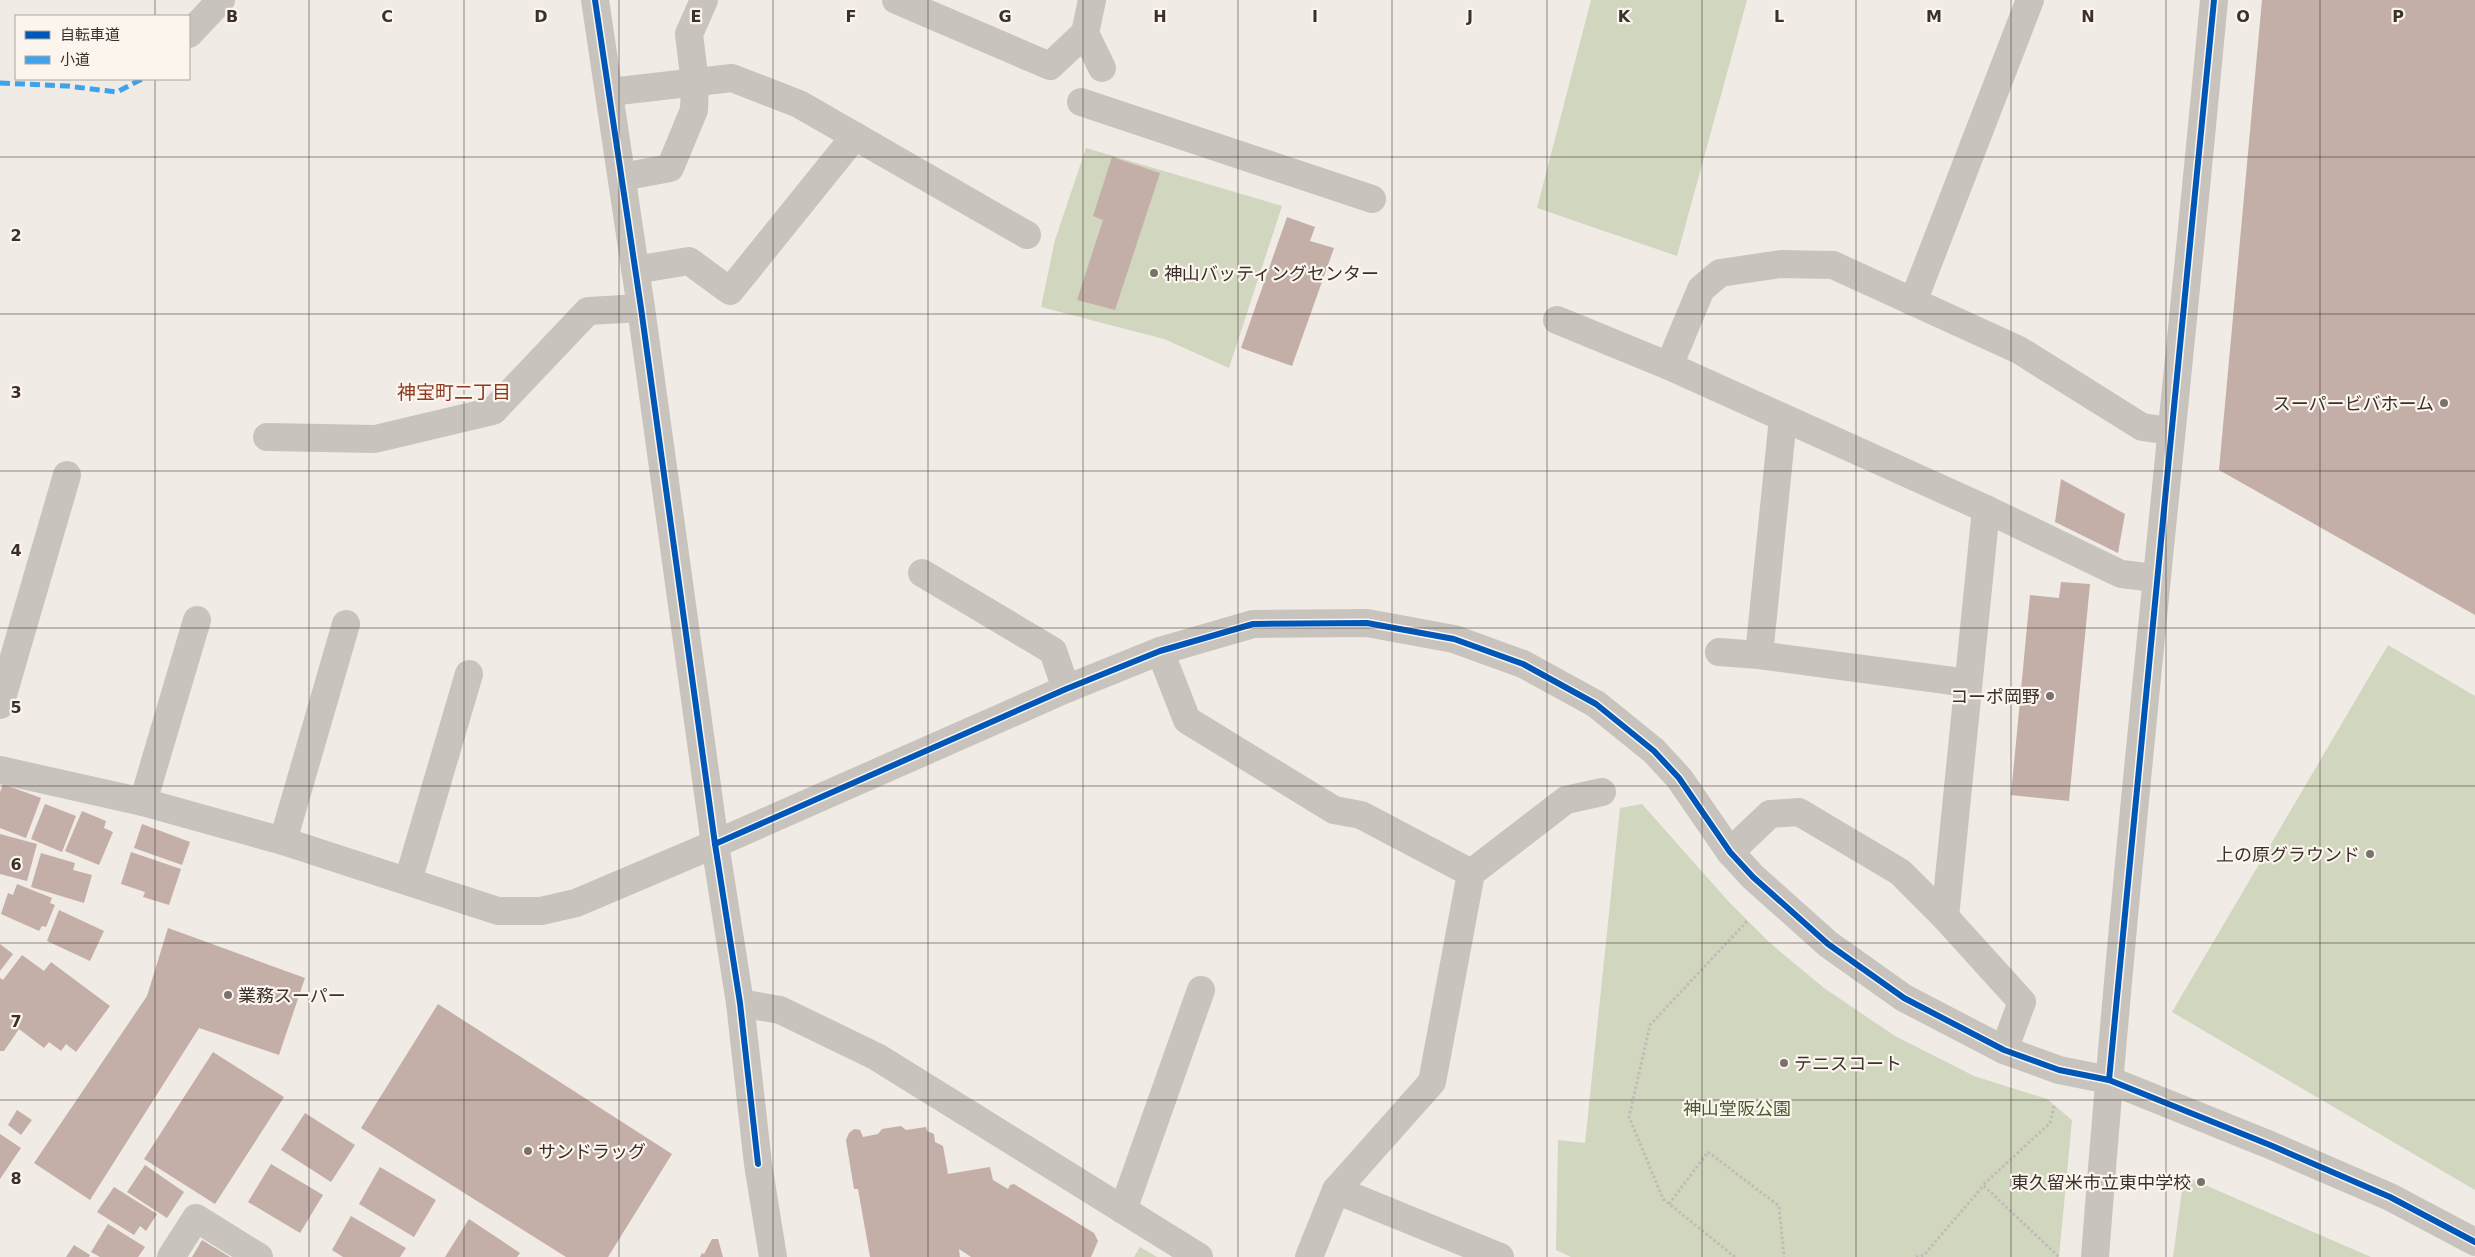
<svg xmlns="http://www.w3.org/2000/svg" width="2475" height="1257" font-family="'DejaVu Sans','Noto Sans JP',sans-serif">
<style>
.green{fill:#d1d6bf}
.building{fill:#c3afa7}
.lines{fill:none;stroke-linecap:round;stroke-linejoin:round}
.path{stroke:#c2bbb6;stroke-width:3;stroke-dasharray:2.5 2.5;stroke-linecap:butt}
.minor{stroke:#c9c3be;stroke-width:28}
.quiet{stroke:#3fa3eb;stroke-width:5;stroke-dasharray:10 5;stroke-linecap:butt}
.cycleway-casing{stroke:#fbf5ee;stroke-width:9}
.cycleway{stroke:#0057b8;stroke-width:6}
.grid{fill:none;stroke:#3b302b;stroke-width:1;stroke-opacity:0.55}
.poi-dot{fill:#7a716c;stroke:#fbf5ee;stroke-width:2}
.labels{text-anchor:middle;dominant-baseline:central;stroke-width:4.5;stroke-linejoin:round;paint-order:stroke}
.poi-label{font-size:18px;fill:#3b302b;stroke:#fbf5ee;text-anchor:start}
.park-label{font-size:18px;fill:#4a5a2e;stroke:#fbf5ee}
.neighbourhood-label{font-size:19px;fill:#8c3b22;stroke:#fbf5ee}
.grid-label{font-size:16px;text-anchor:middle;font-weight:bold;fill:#3b302b;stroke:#fbf5ee;stroke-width:4.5;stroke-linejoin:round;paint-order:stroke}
</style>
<rect width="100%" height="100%" fill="#f0ebe5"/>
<!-- green -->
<g class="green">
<polygon points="1591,0 1747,0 1677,256 1537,208"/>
<polygon points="1086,148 1282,206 1229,368 1164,339 1041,307 1055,240"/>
<polygon points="2388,645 2475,696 2475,1190 2172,1012"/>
<polygon points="1642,804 1729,902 1770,943 1824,988 1895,1036 1974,1076 2047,1099 2072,1120 2059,1257 1571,1257 1556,1250 1558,1140 1585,1143 1620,808"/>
<polygon points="2184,1176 2371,1257 2173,1257"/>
<polygon points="1140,1247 1157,1257 1134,1257"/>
</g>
<!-- building -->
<g class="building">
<polygon points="2262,0 2475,0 2475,615 2219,470"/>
<polygon points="1112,157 1160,173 1115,310 1077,300 1103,220 1093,216"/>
<polygon points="1287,217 1315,227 1310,241 1334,248 1292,366 1241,348"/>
<polygon points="2061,479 2125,514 2118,553 2055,522"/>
<polygon points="2061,582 2090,584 2069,801 2011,795 2030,595 2059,598"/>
<polygon points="3,784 41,798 26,838 0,828 0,792"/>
<polygon points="45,804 76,816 62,852 31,839"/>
<polygon points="82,811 106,821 104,828 113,832 99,865 65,851"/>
<polygon points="142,824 190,842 182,865 134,848"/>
<polygon points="0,834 37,844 27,881 0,874"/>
<polygon points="131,852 181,869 169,905 143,897 145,892 121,884"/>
<polygon points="41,853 75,863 73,870 92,875 84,903 31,887"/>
<polygon points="17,884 52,898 50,903 55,905 46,927 42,926 39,931 1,914 8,893 13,895"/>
<polygon points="59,910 104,931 90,961 47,941"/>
<polygon points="168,928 305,978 279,1055 199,1028 90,1200 34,1163 147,996"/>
<polygon points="0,944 13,954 0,971"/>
<polygon points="22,955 44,971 51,962 110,1006 76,1052 66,1044 61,1051 49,1042 44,1048 19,1029 4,1051 0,1051 0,978 3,980"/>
<polygon points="438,1004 672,1154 608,1257 566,1257 361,1128"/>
<polygon points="213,1052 284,1097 215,1204 144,1159"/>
<polygon points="17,1110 32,1120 21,1135 8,1125"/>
<polygon points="305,1113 355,1145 331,1182 281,1150"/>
<polygon points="901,1126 906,1130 926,1127 927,1131 934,1134 935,1142 943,1146 948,1174 990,1167 993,1180 1008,1189 1010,1185 1014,1184 1094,1233 1098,1241 1091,1257 971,1257 959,1249 960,1257 870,1257 858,1189 854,1189 846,1140 849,1133 854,1129 860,1130 863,1137 878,1134 882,1129"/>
<polygon points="0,1134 21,1148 0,1179"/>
<polygon points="271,1164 323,1195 300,1233 248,1202"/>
<polygon points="145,1165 184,1192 167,1218 127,1192"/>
<polygon points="380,1167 436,1200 414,1237 359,1204"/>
<polygon points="114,1187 157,1214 146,1231 140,1226 134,1235 97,1212"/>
<polygon points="351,1216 406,1248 400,1257 343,1257 332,1250"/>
<polygon points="469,1219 520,1253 517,1257 445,1257"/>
<polygon points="108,1224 145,1247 138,1257 100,1257 91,1252"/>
<polygon points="712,1239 718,1239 723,1257 700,1257 702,1253 704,1254"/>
<polygon points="202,1240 230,1257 192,1257"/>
<polygon points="74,1245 90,1255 89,1257 66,1257"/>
</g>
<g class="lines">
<!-- path -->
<g class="path">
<polyline points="2054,1106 2050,1123 1983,1185 2059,1257"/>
<polyline points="1669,1204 1708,1152 1779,1206 1784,1257"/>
<polyline points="1735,1257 1663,1199 1629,1117 1650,1025 1748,920"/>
<polyline points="1916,1257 1924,1255 1984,1185"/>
</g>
<!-- minor -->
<g class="minor">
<polyline points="595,0 641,308 715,844 740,1003 758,1164 773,1257"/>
<polyline points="896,0 1050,66 1085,33"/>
<polyline points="1092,0 1085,33 1102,68"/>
<polyline points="189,34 221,0"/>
<polyline points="610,92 732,78 799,104 1027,235"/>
<polyline points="1081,102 1372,199"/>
<polyline points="622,177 670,168 694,110 695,83 689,34 704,0"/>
<polyline points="635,270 689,261 730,291 855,136"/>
<polyline points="1913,302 2030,0"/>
<polyline points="1557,320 1669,366 1986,509 2121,574 2155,578"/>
<polyline points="1669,366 1701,289 1720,273 1781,264 1833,265 2019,350 2142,427 2170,431"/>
<polyline points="267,437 375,439 493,411 588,311 641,308"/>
<polyline points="922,573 1053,651 1066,689"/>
<polyline points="1160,651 1187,720 1334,810 1361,815 1471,873"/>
<polyline points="1719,652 1759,655 1968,683"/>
<polyline points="1759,655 1783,418"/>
<polyline points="0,705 67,475"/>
<polyline points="0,770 143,802 283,841 498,911 541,911 576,903 715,844 1066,689 1160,651 1253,624 1367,623 1454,639 1523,664 1596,704 1654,751 1679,778 1730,852 1753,877 1828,944 1904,998 2004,1050 2059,1070 2109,1080 2270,1145 2390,1197 2475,1242"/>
<polyline points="143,802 197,620"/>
<polyline points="283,841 346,624"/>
<polyline points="1730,852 1770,814 1799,812 1900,872 1945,917 2022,1002 2004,1050"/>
<polyline points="408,881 469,674"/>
<polyline points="1945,917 1986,509"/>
<polyline points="740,1003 780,1010 877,1057 1199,1257"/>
<polyline points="1336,1190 1500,1257"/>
<polyline points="1123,1210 1201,990"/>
<polyline points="171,1257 196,1218 259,1257"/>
<polyline points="1309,1257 1336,1190 1432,1082 1471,873 1566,800 1602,792"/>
<path d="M 2095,1257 C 2127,837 2175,419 2214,0"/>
</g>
<!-- quiet -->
<polyline class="quiet" points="0,83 67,86 117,92 142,79"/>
<defs>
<g id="cycleway">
<polyline points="595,0 641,308 715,844 740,1003 758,1164"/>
<polyline points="715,844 1066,689 1160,651 1253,624 1367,623 1454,639 1523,664 1596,704 1654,751 1679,778 1730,852 1753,877 1828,944 1904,998 2004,1050 2059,1070 2109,1080 2270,1145 2390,1197 2475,1242"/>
<path d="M 2109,1080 C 2141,720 2180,360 2214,0"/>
</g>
</defs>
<!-- cycleway casing -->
<use href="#cycleway" class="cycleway-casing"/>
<!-- cycleway -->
<use href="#cycleway" class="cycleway"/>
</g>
<!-- grid -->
<path class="grid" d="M 155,0 L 155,16M 309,0 L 309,1257M 464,0 L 464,1257M 619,0 L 619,1257M 773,0 L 773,1257M 928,0 L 928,1257M 1083,0 L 1083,1257M 1238,0 L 1238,1257M 1392,0 L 1392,1257M 1547,0 L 1547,1257M 1702,0 L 1702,1257M 1856,0 L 1856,1257M 2011,0 L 2011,1257M 2166,0 L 2166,1257M 2320,0 L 2320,1257M 155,79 L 155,1257M 0,157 L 2475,157M 0,314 L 2475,314M 0,471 L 2475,471M 0,628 L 2475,628M 0,786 L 2475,786M 0,943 L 2475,943M 0,1100 L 2475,1100"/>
<!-- markers -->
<g class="poi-dot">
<circle cx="1154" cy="273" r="5"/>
<circle cx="2444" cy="403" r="5"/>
<circle cx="2050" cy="696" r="5"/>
<circle cx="2370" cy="854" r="5"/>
<circle cx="228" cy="995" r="5"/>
<circle cx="1784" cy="1063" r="5"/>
<circle cx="528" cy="1151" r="5"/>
<circle cx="2201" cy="1182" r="5"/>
</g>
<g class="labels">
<!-- poi labels -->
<g class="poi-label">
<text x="1164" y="273">神山バッティングセンター</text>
<text x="2434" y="403" text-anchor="end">スーパービバホーム</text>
<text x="2040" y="696" text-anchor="end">コーポ岡野</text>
<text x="2360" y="854" text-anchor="end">上の原グラウンド</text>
<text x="238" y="995">業務スーパー</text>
<text x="1794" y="1063">テニスコート</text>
<text x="538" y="1151">サンドラッグ</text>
<text x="2191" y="1182" text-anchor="end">東久留米市立東中学校</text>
</g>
<!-- park labels -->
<g class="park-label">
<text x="1737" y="1108">神山堂阪公園</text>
</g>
<!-- neighbourhood labels -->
<g class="neighbourhood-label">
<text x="454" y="392">神宝町二丁目</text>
</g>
</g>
<g class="grid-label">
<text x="232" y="22">B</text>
<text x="387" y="22">C</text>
<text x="541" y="22">D</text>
<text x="696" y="22">E</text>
<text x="851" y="22">F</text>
<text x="1005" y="22">G</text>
<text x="1160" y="22">H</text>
<text x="1315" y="22">I</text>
<text x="1470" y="22">J</text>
<text x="1624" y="22">K</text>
<text x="1779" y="22">L</text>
<text x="1934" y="22">M</text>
<text x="2088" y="22">N</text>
<text x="2243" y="22">O</text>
<text x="2398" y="22">P</text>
<text x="16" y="241">2</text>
<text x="16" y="398">3</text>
<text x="16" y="556">4</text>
<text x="16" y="713">5</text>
<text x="16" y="870">6</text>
<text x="16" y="1027">7</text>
<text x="16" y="1184">8</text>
</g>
<!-- legend -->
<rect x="15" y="15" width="175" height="65" fill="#fbf5ee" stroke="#aea6a0"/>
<rect x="25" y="31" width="25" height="8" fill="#0057b8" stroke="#aea6a0"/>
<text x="60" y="40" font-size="15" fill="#3b302b">自転車道</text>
<rect x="25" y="56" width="25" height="8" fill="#3fa3eb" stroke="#aea6a0"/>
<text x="60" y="65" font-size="15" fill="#3b302b">小道</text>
</svg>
